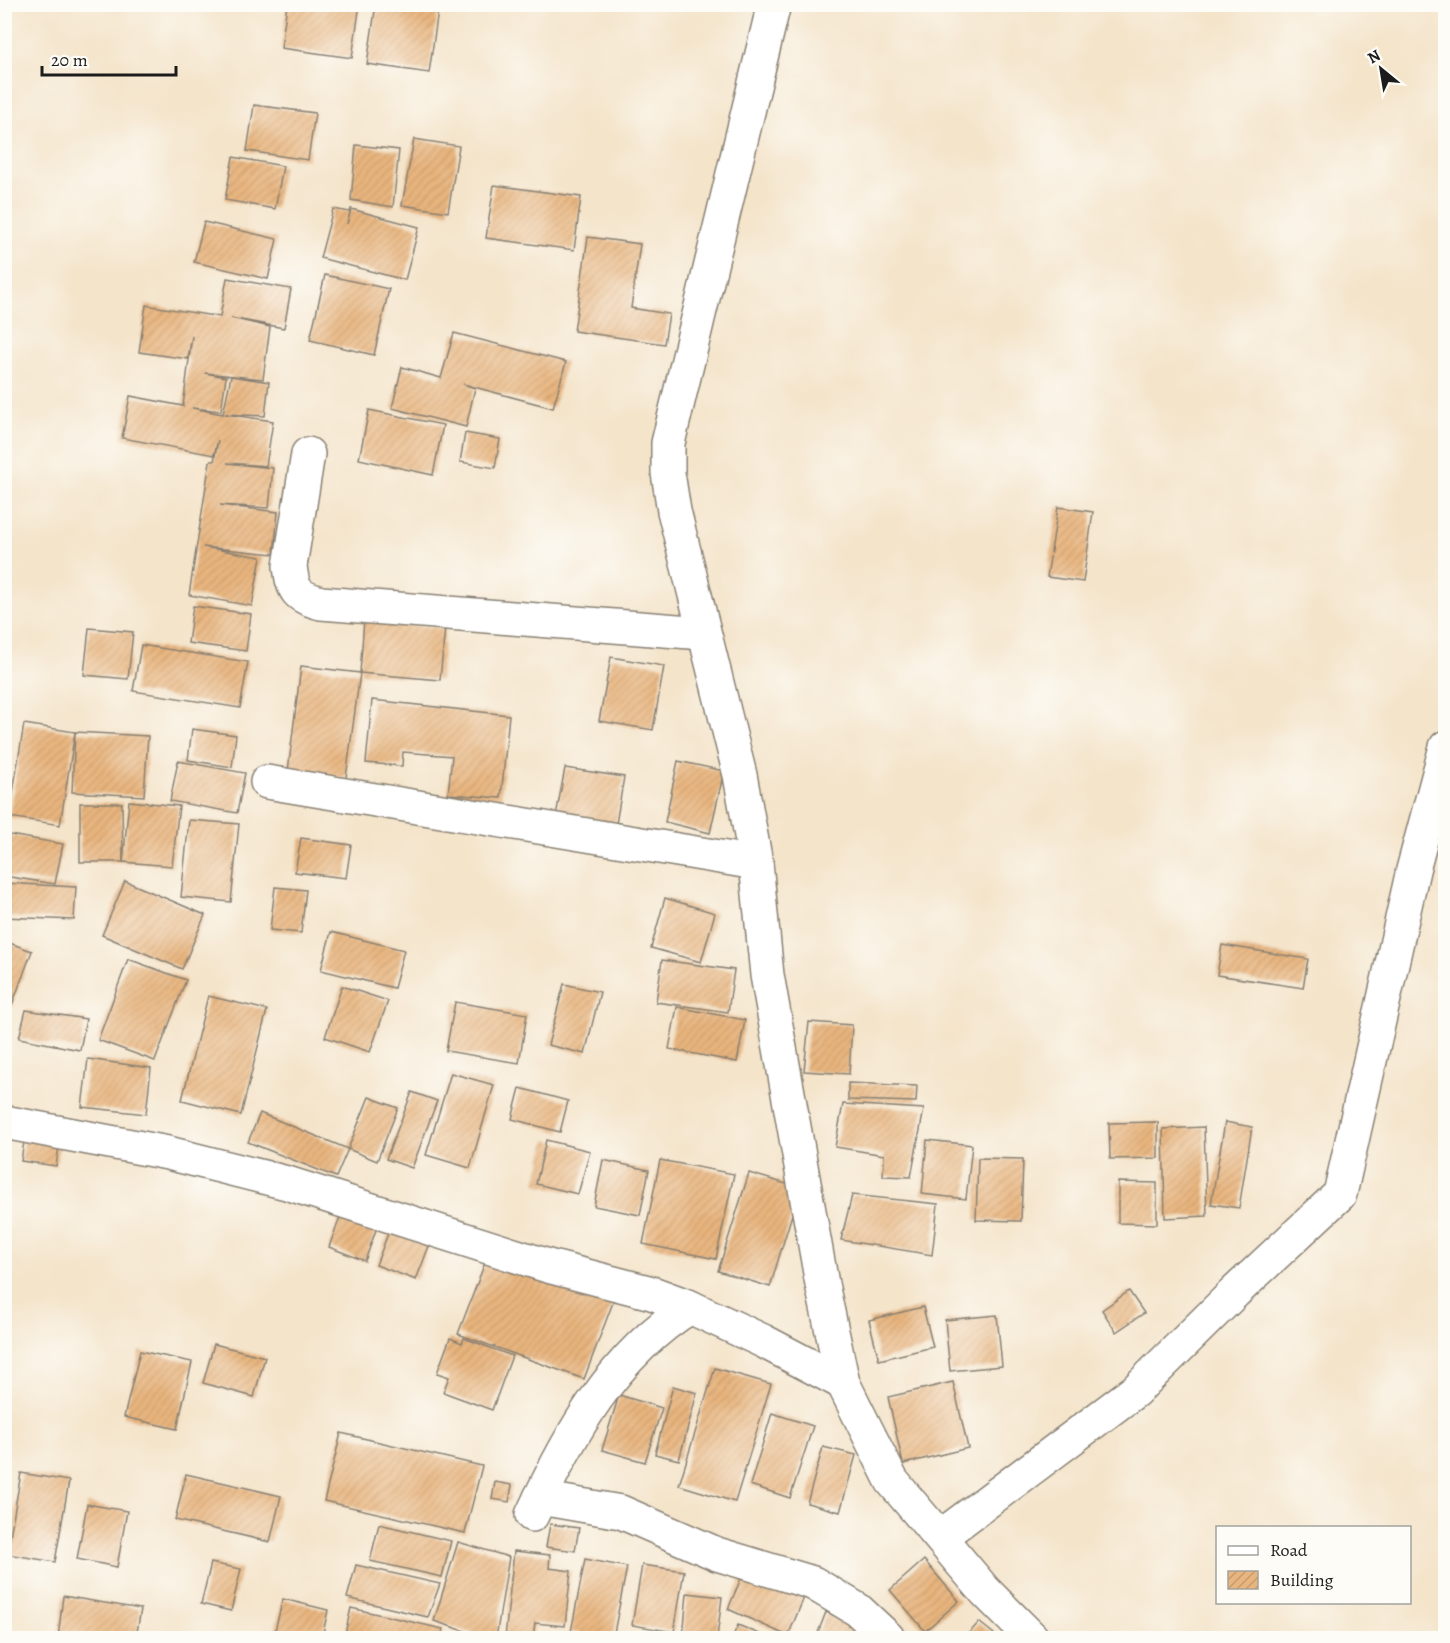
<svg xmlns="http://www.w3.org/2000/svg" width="1450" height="1643" font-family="Alegreya,serif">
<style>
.building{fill:url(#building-hatch)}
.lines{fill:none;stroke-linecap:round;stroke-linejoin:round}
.minor-casing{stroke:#888073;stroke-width:36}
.minor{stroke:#fff;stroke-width:33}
</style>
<defs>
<pattern id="building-hatch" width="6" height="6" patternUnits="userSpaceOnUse" patternTransform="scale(1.5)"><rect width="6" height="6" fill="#e9b57e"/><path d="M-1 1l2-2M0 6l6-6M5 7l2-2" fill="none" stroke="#c79b6c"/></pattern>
</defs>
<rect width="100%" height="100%" fill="#fdfcf7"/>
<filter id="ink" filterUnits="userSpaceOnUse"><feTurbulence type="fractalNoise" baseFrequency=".0167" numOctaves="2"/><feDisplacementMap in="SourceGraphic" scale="12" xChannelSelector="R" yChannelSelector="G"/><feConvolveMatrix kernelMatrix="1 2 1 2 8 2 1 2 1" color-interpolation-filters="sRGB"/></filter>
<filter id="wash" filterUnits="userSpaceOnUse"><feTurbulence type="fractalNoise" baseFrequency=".008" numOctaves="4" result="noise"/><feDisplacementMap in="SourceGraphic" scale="24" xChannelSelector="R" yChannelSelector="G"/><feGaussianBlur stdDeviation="1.35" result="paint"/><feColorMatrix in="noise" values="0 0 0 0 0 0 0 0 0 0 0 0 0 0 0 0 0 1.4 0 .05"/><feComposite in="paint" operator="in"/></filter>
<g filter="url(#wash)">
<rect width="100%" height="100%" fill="#f4e4ca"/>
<g id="blocks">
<!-- building -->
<g class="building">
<polygon points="287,4 360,4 352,58 281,48"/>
<polygon points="376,4 439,4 429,73 367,64"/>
<polygon points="254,105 315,113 308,160 247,151"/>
<polygon points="414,139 459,146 448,212 402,205"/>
<polygon points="356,145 399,150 393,207 351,200"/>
<polygon points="233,157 283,166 275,209 225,200"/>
<polygon points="494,185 581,197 574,250 486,238"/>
<polygon points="333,209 350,212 347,224 351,209 419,227 405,280 320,258"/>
<polygon points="204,222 277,239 268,279 194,262"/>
<polygon points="588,237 640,244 631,308 669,314 664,344 574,331"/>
<polygon points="325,275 389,289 374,355 310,340"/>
<polygon points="227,278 291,289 284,328 231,318 270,327 263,379 205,373 226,377 221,411 192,408 223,414 231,376 269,382 265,416 225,414 273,421 266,466 227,463 273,468 269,508 220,505 278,512 274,554 203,547 261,557 252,606 189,595 210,461 214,461 218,440 214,455 122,438 130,396 183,406 192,336 188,359 139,352 146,305 220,317"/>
<polygon points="454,333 566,362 553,408 463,384 475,388 466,427 392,408 402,367 441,378"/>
<polygon points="369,410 443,425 433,475 359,459"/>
<polygon points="465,433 500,439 495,468 460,462"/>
<polygon points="1058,507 1093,512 1083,582 1047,577"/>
<polygon points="193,606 251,614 246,651 188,643"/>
<polygon points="364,620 445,628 440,680 360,673"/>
<polygon points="89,628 133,632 128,679 84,675"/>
<polygon points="141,645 248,662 240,708 133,691"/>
<polygon points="611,657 664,666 653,730 599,721"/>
<polygon points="301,666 360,673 346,778 288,771"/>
<polygon points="372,700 509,715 501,798 448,794 452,756 403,752 402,766 366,763"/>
<polygon points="24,724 75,732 60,825 9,817"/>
<polygon points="192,729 236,735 232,767 188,760"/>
<polygon points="75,732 148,736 144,796 72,792"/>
<polygon points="178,761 245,773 237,813 170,801"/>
<polygon points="678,761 724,771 710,833 665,822"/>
<polygon points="565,768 624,777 615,830 555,821"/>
<polygon points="129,801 179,806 172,866 123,862"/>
<polygon points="80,803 122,803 123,862 80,862"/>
<polygon points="189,820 239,824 231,902 181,897"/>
<polygon points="4,834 63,844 55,884 4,876"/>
<polygon points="301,838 351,845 346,878 295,872"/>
<polygon points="125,881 205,915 182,969 102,935"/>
<polygon points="4,883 76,887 74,920 4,917"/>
<polygon points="275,887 306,890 301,933 270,930"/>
<polygon points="665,898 715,913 701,962 651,948"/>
<polygon points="331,932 404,950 394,988 321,970"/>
<polygon points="4,941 32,951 5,1024 4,1024"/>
<polygon points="1222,945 1308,959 1303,988 1217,975"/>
<polygon points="128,959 186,980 155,1061 98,1040"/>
<polygon points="662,960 734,970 728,1012 656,1002"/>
<polygon points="564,984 600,992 585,1054 548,1045"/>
<polygon points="342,986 388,1001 370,1052 325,1037"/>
<polygon points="208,996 267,1010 241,1115 182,1100"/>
<polygon points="455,1002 527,1014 519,1063 446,1051"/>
<polygon points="677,1007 745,1020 737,1062 669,1049"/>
<polygon points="26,1010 86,1019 80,1050 19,1038"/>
<polygon points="809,1022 852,1025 849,1074 804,1071"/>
<polygon points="88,1059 151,1068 146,1114 82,1107"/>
<polygon points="451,1073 494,1085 470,1168 426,1155"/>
<polygon points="848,1083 917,1086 916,1102 848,1100"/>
<polygon points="520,1088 568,1101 560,1132 512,1119"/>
<polygon points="412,1092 437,1101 412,1168 386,1159"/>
<polygon points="369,1097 398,1108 377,1161 348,1149 336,1177 248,1142 260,1113 348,1149"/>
<polygon points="843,1104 924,1109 911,1177 883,1176 884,1155 835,1147"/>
<polygon points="1158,1122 1158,1158 1110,1159 1109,1123"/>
<polygon points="1225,1122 1252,1127 1239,1208 1211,1204"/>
<polygon points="1204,1127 1207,1216 1165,1218 1163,1129"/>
<polygon points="26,1129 61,1133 56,1166 21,1161"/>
<polygon points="546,1140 590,1151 578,1194 536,1184"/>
<polygon points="927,1140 972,1145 966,1199 922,1194"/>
<polygon points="978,1158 1023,1159 1021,1221 976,1220"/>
<polygon points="603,1160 649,1170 640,1215 594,1206"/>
<polygon points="660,1160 734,1174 716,1259 643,1244"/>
<polygon points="749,1173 800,1188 770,1287 718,1271"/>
<polygon points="1118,1182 1157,1183 1157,1224 1118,1223"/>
<polygon points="852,1195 938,1204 932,1255 841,1240"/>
<polygon points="341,1214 377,1227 365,1261 329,1247"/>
<polygon points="389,1231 429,1246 416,1280 376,1265"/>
<polygon points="489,1252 615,1297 584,1379 458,1334"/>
<polygon points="1129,1291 1144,1313 1116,1332 1102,1310"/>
<polygon points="923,1307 933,1347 879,1360 869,1320"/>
<polygon points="997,1315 1002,1366 950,1371 945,1320"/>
<polygon points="450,1338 462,1343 464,1338 512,1356 492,1410 443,1392 449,1377 437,1373"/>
<polygon points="214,1344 265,1357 254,1397 203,1383"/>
<polygon points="140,1351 192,1362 177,1429 124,1417"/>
<polygon points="715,1368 771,1384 735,1502 679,1485"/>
<polygon points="953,1382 968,1448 903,1464 888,1397"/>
<polygon points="673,1386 697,1393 679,1460 655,1454"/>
<polygon points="619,1395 662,1408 645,1462 602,1450"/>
<polygon points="772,1413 813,1426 790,1498 750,1485"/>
<polygon points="341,1433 482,1466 465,1533 324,1501"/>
<polygon points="823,1447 856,1455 840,1512 807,1503"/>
<polygon points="21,1473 69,1481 55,1562 7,1554"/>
<polygon points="186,1474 281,1496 270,1542 175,1520"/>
<polygon points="495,1482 512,1485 509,1502 492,1499"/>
<polygon points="87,1504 127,1511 117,1567 77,1559"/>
<polygon points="379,1524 451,1541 442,1577 370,1561"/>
<polygon points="550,1524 579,1528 575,1551 546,1547"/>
<polygon points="458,1542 509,1557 496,1638 486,1638 434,1621"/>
<polygon points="514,1551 550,1555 549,1568 571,1571 565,1626 535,1623 533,1638 505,1638"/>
<polygon points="585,1559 627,1567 613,1638 571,1632"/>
<polygon points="924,1560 959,1601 925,1631 890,1590"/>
<polygon points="211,1563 241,1569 231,1611 201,1604"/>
<polygon points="356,1565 440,1584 428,1617 347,1598"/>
<polygon points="642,1565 684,1571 674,1632 632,1625"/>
<polygon points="745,1569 805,1595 788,1636 728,1609"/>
<polygon points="687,1593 722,1597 717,1638 683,1638"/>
<polygon points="63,1596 141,1609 136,1638 58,1638"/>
<polygon points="283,1599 328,1610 322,1638 273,1638"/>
<polygon points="351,1608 443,1629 441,1638 344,1638"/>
<polygon points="826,1612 864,1627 859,1638 816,1638"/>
<polygon points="979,1622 994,1634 990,1638 965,1638"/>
<polygon points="738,1625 769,1638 732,1638"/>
</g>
</g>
</g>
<g filter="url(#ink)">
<use href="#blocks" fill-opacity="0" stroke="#888073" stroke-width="1.5"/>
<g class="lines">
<defs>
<g id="minor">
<polyline points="774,4 668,443 668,473 674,511 740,775 756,863 767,975 822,1284 843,1383 892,1481 985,1591 1032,1638"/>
<path d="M 308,454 L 290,566 C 293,591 296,596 321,603 L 703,633"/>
<polyline points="267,782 756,863"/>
<polyline points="4,1122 168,1153 287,1183 548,1266 652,1293 690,1307 763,1341 843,1383"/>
<polyline points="540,1498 621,1512 717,1554 813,1583 858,1610 888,1638"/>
<path d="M 532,1515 C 569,1435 613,1355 690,1307"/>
<polyline points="940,1537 1135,1391 1235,1292 1340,1194 1413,870 1446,747"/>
</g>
</defs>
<!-- minor casing -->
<use href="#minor" class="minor-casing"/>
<!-- minor -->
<use href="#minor" class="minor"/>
</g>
</g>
<!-- margin -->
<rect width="1450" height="1643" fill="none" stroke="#fdfcf7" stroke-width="24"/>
<!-- legend -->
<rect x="1216" y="1526" width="195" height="78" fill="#fdfcf7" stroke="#a3a29f" stroke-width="1.5"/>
<rect x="1228" y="1546" width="30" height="9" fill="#ffffff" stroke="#a3a29f" stroke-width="1.5"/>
<text x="1270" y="1556" font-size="18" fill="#1c1c1c">Road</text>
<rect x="1228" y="1571" width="30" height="18" fill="url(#building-hatch)" stroke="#a3a29f" stroke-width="1.5"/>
<text x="1270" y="1586" font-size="18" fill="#1c1c1c">Building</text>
<!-- north arrow -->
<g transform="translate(1381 69) rotate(330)" stroke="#fdfcf7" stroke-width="4.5" paint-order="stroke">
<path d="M0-4.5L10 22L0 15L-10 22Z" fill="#1c1c1c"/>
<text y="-9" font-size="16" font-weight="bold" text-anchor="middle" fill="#1c1c1c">N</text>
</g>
<!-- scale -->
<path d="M42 66v9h134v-9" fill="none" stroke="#1c1c1c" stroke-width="3"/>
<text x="51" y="66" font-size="18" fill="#1c1c1c" stroke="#fdfcf7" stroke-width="4.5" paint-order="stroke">20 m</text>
</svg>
